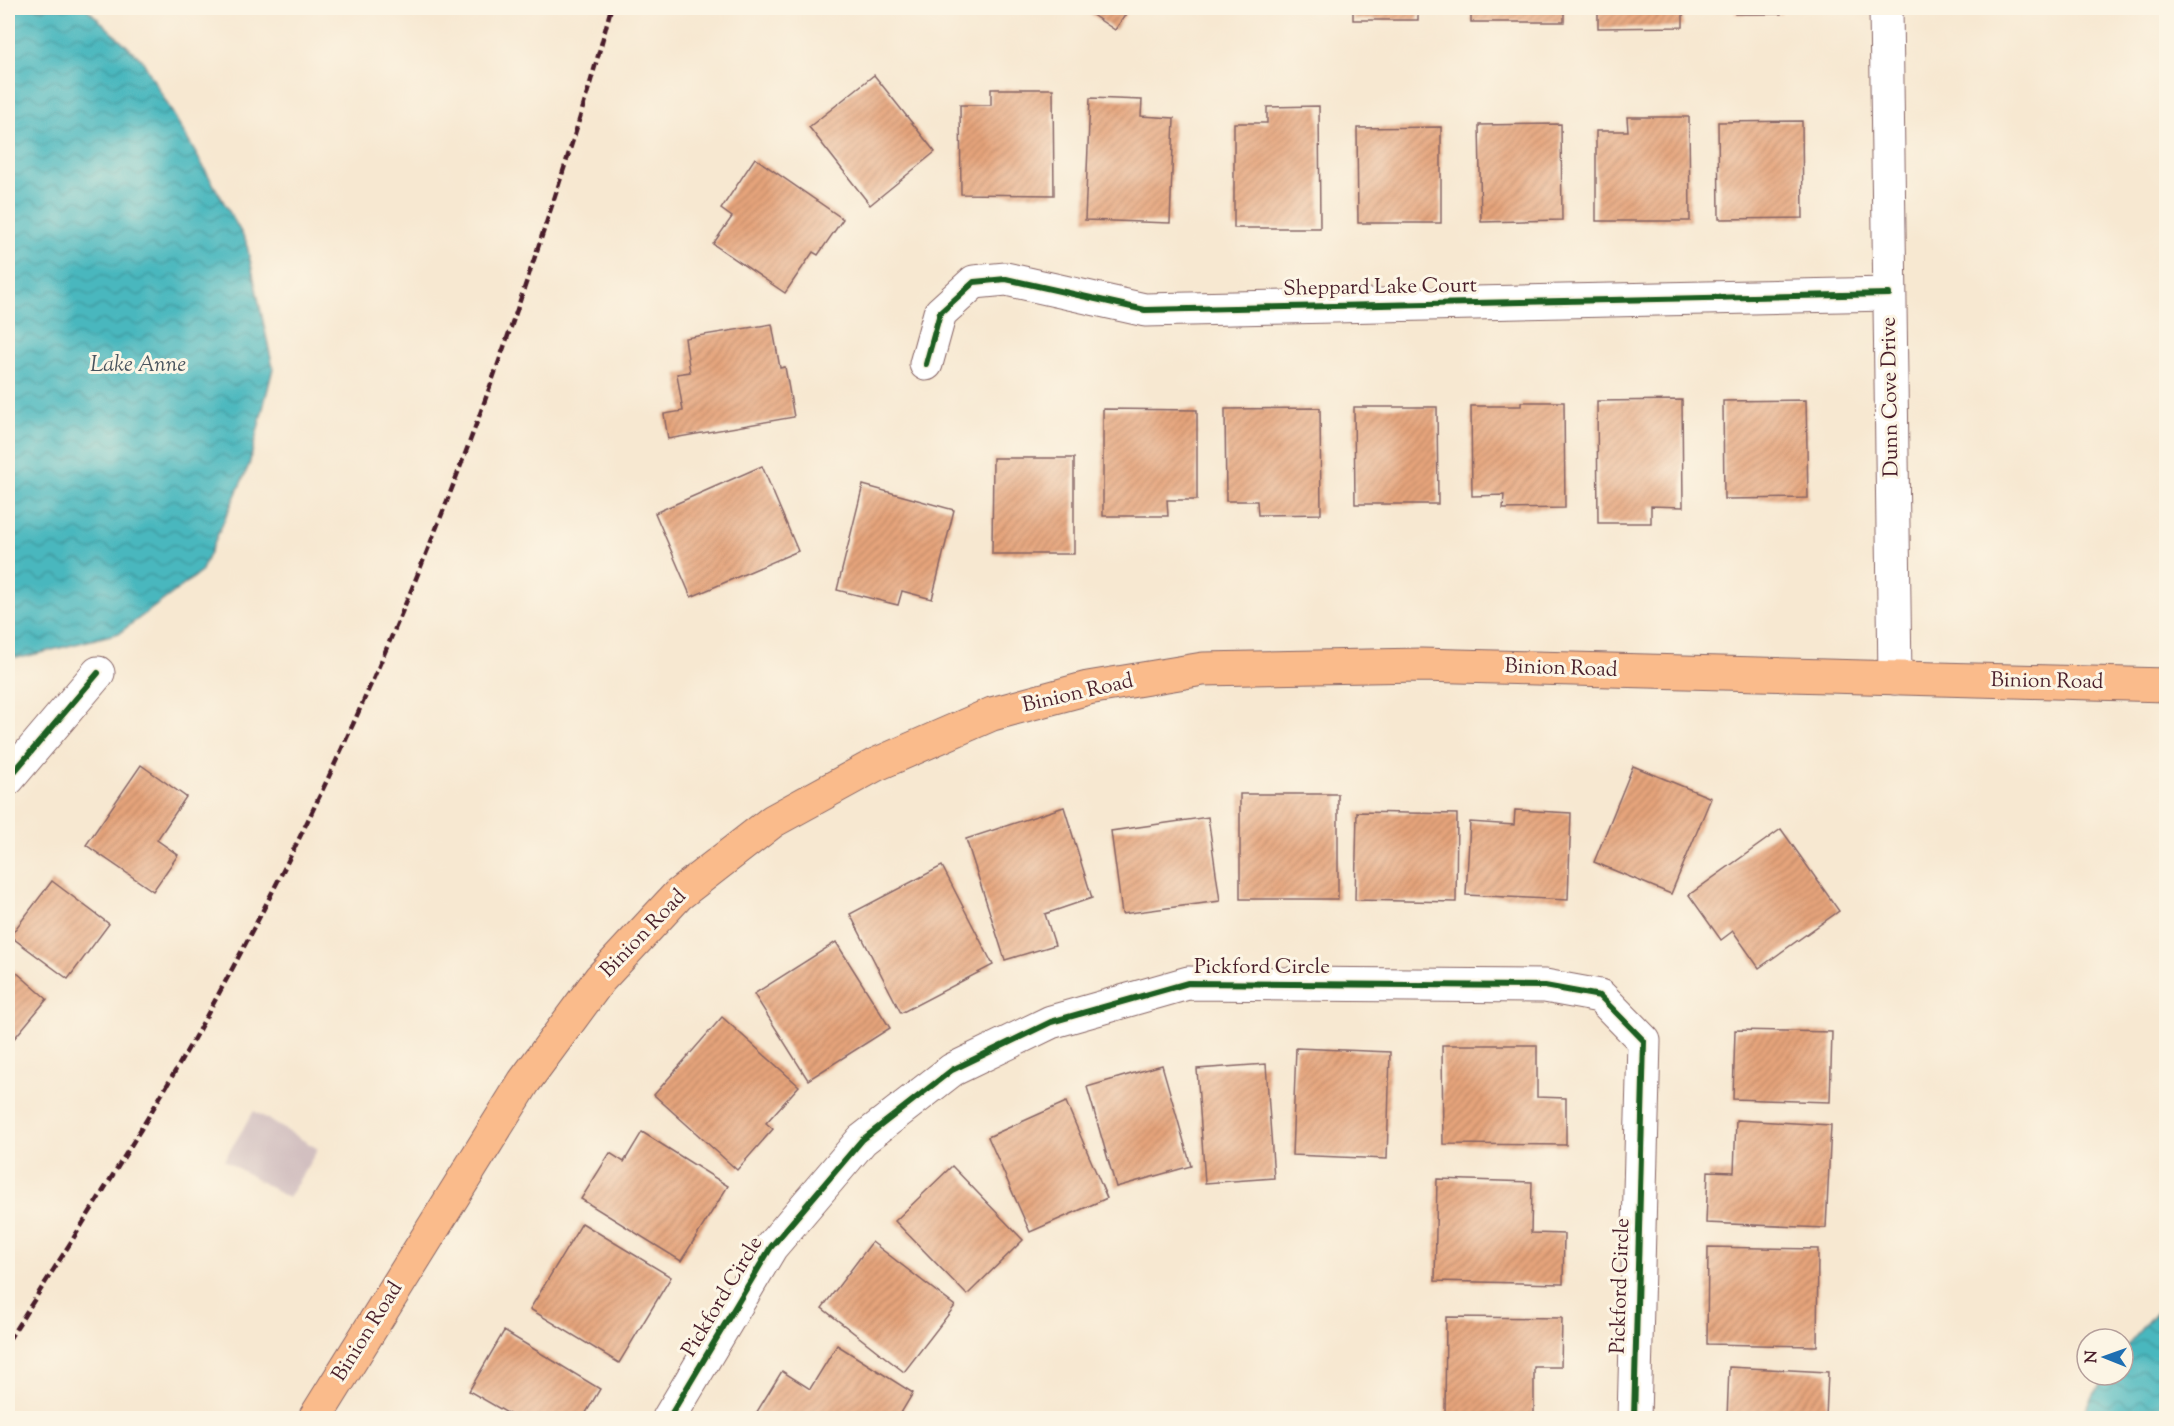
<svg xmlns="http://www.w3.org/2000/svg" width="2174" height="1426" font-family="'Sorts Mill Goudy',serif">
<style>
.industrial{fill:#d2bfc0}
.water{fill:url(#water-waves);stroke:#496b74;stroke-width:1.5}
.building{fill:url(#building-hatch)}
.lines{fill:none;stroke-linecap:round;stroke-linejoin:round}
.minor-casing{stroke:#876565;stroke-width:35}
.major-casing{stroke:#876565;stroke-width:35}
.minor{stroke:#fff;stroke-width:33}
.major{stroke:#fabb8b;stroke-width:33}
.rail{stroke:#4a1f2b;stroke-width:4.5;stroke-dasharray:9 4.5;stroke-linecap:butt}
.cycleway-casing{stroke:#fcf5e5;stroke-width:10}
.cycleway{stroke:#1b5e20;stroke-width:6}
.labels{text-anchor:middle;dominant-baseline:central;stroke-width:6;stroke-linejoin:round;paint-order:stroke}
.street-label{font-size:21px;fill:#4a1f2b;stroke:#fcf5e5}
.water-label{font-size:22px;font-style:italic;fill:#49545e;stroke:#fcf5e5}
</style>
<defs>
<pattern id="water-waves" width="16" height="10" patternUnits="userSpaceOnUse" patternTransform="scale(1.5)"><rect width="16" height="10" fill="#48b7be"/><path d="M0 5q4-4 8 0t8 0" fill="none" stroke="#3e949b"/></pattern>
<pattern id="building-hatch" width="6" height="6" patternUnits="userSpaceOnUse" patternTransform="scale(1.5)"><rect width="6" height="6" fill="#e6a47b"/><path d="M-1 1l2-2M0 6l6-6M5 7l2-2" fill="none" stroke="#bc8565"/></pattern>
</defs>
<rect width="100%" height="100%" fill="#fcf5e5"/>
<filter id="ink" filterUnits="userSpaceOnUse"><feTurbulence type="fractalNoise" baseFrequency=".0167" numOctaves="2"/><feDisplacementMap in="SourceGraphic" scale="12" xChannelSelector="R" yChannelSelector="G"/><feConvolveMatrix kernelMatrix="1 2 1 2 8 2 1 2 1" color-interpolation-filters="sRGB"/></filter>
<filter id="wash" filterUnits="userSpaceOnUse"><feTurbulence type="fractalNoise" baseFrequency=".008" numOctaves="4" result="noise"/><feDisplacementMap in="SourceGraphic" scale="24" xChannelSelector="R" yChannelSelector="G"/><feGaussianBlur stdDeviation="1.35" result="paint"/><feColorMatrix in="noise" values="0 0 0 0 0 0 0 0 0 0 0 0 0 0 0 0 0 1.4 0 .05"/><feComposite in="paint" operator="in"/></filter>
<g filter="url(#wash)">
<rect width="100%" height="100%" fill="#f7e8d1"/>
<!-- industrial -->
<polygon class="industrial" points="254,1111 318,1149 288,1198 224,1160"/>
<!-- water -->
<g class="water">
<polygon points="8,8 86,8 142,60 246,241 273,368 249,465 201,572 119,633 24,657 8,657"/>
<polygon points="2166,1300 2166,1418 2081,1418 2105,1375 2123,1375 2123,1350"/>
</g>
<g id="blocks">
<!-- building -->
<g class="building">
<polygon points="1082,8 1130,8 1115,30"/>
<rect x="1353" y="8" width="65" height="12"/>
<rect x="1471" y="8" width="93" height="14"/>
<polygon points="1598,8 1683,8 1683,27 1598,28"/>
<rect x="1735" y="8" width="46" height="6"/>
<polygon points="874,75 935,152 870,205 809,127"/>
<polygon points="991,89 1053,89 1054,195 961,194 960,105 991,105"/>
<polygon points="1090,98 1142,100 1141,116 1174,118 1170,223 1085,220"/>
<polygon points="1319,106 1320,228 1234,228 1234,123 1267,123 1267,107"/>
<polygon points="1627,117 1689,117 1690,221 1596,221 1596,131 1628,131"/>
<polygon points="1802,121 1803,218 1719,219 1718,122"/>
<polygon points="1561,124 1562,220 1481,222 1479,125"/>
<polygon points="1441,127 1441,223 1358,223 1357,128"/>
<polygon points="755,158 843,219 818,255 813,252 785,293 713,244 732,217 721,209"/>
<polygon points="772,324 780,368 785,367 794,417 668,439 664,414 683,411 677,374 690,372 685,338"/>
<polygon points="1682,400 1683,507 1651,506 1651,523 1598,523 1597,401"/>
<polygon points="1806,400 1808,498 1724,499 1723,401"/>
<polygon points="1521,402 1564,402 1565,508 1503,509 1504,495 1472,496 1471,406 1521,406"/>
<polygon points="1354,407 1437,407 1438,504 1355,504"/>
<polygon points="1320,408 1321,514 1258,515 1257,501 1226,501 1225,409"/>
<polygon points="1103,409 1197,410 1197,500 1167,500 1168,516 1103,516"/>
<polygon points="993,458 1074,458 1074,554 992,554"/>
<polygon points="762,466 798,551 691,597 655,513"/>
<polygon points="863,485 954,510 932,599 902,591 898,605 837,590"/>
<polygon points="141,765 186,797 157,840 178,855 153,891 86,845"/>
<polygon points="1633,766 1711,798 1671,894 1594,862"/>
<rect x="1240" y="794" width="98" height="105"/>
<polygon points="1064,807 1092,898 1045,914 1055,945 1005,960 966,839"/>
<polygon points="1515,810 1571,813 1568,900 1466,895 1470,822 1514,825"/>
<polygon points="1357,812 1457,814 1456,902 1355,900"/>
<polygon points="1208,817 1220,901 1122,914 1111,831"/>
<polygon points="1781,829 1839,911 1759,968 1733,931 1721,940 1689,895"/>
<polygon points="942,866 993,965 901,1013 850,914"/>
<polygon points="52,881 109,924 68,979 10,936"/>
<polygon points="836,942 890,1028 808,1080 754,994"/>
<polygon points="8,965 47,999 8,1046"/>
<polygon points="722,1017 799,1086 766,1123 773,1129 737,1170 654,1095"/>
<polygon points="1735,1030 1832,1032 1830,1102 1733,1099"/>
<polygon points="1442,1045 1537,1045 1537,1097 1566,1098 1566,1145 1443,1144"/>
<polygon points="1296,1048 1390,1052 1387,1159 1292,1155"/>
<polygon points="1266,1064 1274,1178 1205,1183 1197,1069"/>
<polygon points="1162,1065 1191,1166 1116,1187 1087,1087"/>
<polygon points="1066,1102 1107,1198 1030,1232 988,1137"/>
<polygon points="1736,1120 1831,1125 1826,1228 1706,1223 1708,1171 1734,1172"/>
<polygon points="642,1132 728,1186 681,1261 581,1199 610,1153 624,1162"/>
<polygon points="952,1166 1023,1240 967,1295 895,1221"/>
<polygon points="1437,1179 1532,1182 1531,1233 1564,1234 1563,1284 1435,1281"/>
<polygon points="582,1223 671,1277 619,1363 530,1309"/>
<polygon points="872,1242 955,1306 904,1372 822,1308"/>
<polygon points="1708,1247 1818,1249 1817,1346 1707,1344"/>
<polygon points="1446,1317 1562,1318 1561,1367 1534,1367 1534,1417 1445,1416"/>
<polygon points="504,1331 600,1389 583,1418 516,1418 469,1391"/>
<polygon points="837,1345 913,1393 898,1418 760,1418 755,1415 782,1371 810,1389"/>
<polygon points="1729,1367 1828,1372 1826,1418 1727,1418"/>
</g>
</g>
</g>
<g filter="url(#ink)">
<use href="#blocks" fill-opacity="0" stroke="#876565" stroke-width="1.5"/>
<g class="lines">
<defs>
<g id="minor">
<polyline points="1886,8 1895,678"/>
<polyline points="926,364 940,313 974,282 1006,279 1145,310 1889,294"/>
<polyline points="8,779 98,673"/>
<polyline points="669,1418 771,1247 862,1140 952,1070 1051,1022 1188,983 1545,986 1600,996 1644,1041 1634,1418"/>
</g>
<polyline id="major" points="315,1418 524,1082 600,979 678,895 773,821 875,765 992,714 1088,688 1203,669 1421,665 2166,685"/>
</defs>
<!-- minor casing -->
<use href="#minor" class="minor-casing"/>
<!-- major casing -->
<use href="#major" class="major-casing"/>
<!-- minor -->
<use href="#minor" class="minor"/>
<!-- major -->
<use href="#major" class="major"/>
<!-- rail -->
<path class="rail" d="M 8,1341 C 73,1239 138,1138 197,1033 C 331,794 439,542 526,283 C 557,192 587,100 611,8"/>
<defs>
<g id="cycleway">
<polyline points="926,364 940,313 974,282 1006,279 1145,310 1889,294"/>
<polyline points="8,779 98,673"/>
<polyline points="669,1418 771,1247 862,1140 952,1070 1051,1022 1188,983 1545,986 1600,996 1644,1041 1634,1418"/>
</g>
</defs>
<!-- cycleway casing -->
<use href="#cycleway" class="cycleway-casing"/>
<!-- cycleway -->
<use href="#cycleway" class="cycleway"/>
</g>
</g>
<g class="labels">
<!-- street labels -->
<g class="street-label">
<text transform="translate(1380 288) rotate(-1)">Sheppard Lake Court</text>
<text transform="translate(1891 397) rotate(-91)">Dunn Cove Drive</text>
<text transform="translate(1561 669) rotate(2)">Binion Road</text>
<text transform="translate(2047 682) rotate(1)">Binion Road</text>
<text transform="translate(1078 694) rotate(-13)">Binion Road</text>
<text transform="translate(644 934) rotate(-46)">Binion Road</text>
<text x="1262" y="968">Pickford Circle</text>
<text transform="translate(1621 1286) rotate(-88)">Pickford Circle</text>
<text transform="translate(723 1297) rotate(-59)">Pickford Circle</text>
<text transform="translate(368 1332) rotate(-58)">Binion Road</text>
</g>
<!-- water labels -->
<g class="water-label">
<text x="138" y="366">Lake Anne</text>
</g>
</g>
<!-- margin -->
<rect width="2174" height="1426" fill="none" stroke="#fcf5e5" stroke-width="30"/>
<!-- north arrow -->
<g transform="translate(2105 1357) rotate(271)"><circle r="28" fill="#fcf5e5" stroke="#b59f9b" stroke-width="1.5"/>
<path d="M0-4.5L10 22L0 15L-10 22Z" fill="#1f6fb2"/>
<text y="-9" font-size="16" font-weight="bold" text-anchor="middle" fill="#4a1f2b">N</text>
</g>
</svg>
